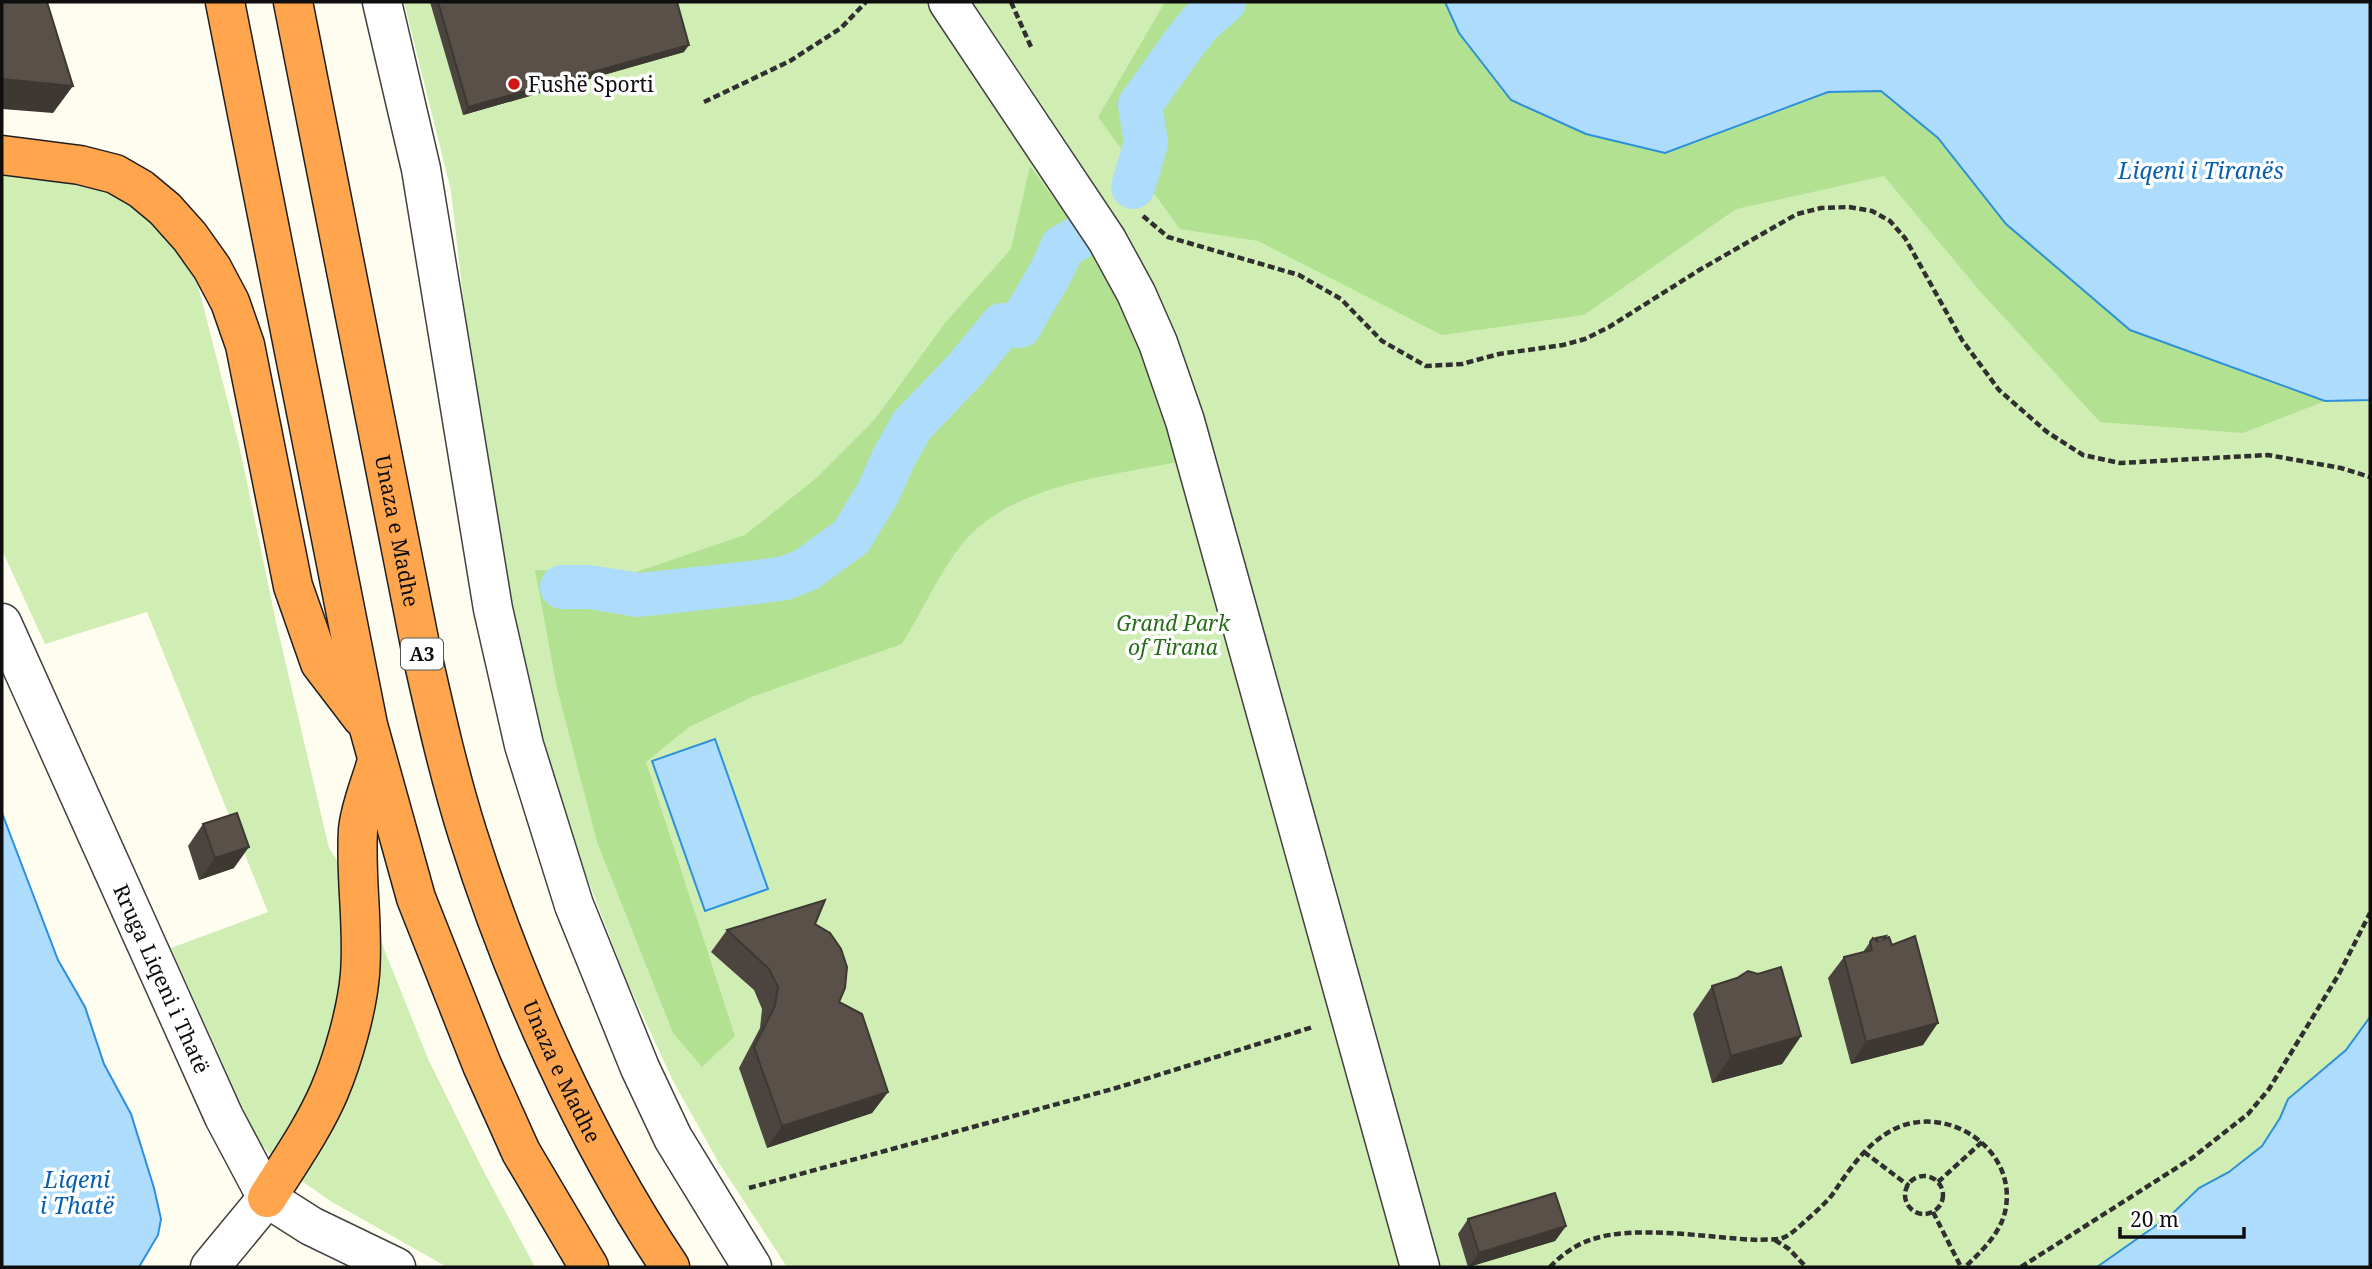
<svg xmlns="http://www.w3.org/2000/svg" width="2372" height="1269" font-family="'Noto Serif',serif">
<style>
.green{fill:#d0eeb4}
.forest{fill:#b2e192}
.water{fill:#aedcfd;stroke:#2d90dc;stroke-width:2}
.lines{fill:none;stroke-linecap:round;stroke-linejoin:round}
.canal{stroke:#aedcfd;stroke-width:44}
.minor-casing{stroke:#414141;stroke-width:41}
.highway-casing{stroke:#1f1f1f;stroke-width:41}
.path{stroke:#303030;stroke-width:4.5;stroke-dasharray:7 3.5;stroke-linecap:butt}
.minor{stroke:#fff;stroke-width:38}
.highway{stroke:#ffa54e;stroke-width:38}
.wall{fill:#4c453f}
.shaded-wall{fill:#3e3833}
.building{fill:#585049;stroke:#3e3833;stroke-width:2}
.poi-dot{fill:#ce1618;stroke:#fff;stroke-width:2.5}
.labels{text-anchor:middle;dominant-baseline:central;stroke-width:7;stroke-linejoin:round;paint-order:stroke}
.shield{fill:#fff;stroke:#565656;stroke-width:2}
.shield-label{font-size:19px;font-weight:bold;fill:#0e0e0e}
.poi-label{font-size:21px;fill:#0e0e0e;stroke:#fff;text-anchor:start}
.street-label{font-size:21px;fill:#0e0e0e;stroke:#fff}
.park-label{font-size:21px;font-style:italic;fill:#266e17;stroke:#fff}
.water-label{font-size:23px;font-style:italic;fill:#0960af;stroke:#fff}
</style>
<rect width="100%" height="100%" fill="#fffdf0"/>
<!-- green -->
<g class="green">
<polygon points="404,2 2061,2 2325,401 2370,400 2370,1017 2346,1050 2288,1099 2280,1118 2263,1146 2229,1172 2199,1188 2171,1215 2097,1267 787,1267 719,1163 673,1081 626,979 561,810 535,713 484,481 451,191"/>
<polygon points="2,164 83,176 163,224 196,278 240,449 276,622 329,848 373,915 384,949 429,1061 482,1168 535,1267 447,1267 332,1202 290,1173 252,1136 242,1106 171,948 268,912 147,612 45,644 2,550"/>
</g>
<!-- forest -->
<g class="forest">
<polygon points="1165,2 1445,2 1459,33 1665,153 1828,92 1881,91 1938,138 2006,224 2130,329 2325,401 2243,433 2100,422 1979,290 1884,176 1736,209 1584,315 1442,335 1258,241 1180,229 1098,117"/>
<path d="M 1030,166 L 1114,281 L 1142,352 L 1178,462 C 1104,477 1003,485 956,552 C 936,580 920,615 902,644 L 754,696 L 689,727 L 646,762 L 735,1036 L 702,1067 L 673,1033 L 597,842 L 557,688 L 535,570 L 633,573 L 745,535 L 814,480 L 875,419 L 945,323 L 1011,249 Z"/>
</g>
<!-- water -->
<g class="water">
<polygon points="1445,2 2370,2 2370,400 2325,401 2130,330 2006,224 1938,138 1881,91 1828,92 1665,153 1586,134 1511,100 1459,33"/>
<polygon points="715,739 768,889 705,911 652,761"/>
<polygon points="2,813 58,960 85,1007 104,1064 131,1114 154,1188 161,1219 158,1235 139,1267 2,1267"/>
<polygon points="2370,1017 2370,1267 2097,1267 2171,1215 2199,1188 2229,1172 2262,1146 2280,1118 2288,1099 2346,1050"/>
</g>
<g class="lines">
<!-- canal -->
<g class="canal">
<polyline points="1133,187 1146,143 1140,105 1184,43 1200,23 1224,2"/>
<path d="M 562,587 L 589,587 L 639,595 L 758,582 L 785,578 L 806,570 L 851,537 L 878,493 L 893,459 L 912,425 L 965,370 L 1002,325 L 1020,326 C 1033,300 1053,274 1062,247 L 1080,237"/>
</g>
<defs>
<g id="minor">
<polyline points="382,2 421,169 493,609 524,745 574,905 640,1068 673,1138 752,1267"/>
<polyline points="948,2 1107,240 1136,293 1158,343 1185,421 1420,1267"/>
<path id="s1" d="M 2,623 L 224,1117 L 267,1198 L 311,1226 L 396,1267"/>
<polyline points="210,1267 267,1198"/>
</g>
<g id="highway">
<polyline points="225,2 368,725 416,898 482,1065 521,1152 589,1267"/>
<path id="s2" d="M 293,2 L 421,650 C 435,712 449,775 468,835 C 514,981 585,1140 670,1267"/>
<polyline points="2,155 80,165 115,174 141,189 165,209 190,237 212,268 230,302 245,345 293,586 320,663 362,718"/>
<path d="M 267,1198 C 288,1164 313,1129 329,1092 C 343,1059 357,1010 360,974 C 364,926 355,878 358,830 C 360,808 370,785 376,764"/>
</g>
</defs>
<!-- minor casing -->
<use href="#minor" class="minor-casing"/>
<!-- highway casing -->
<use href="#highway" class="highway-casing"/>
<!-- path -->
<g class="path">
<polyline points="1011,2 1032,49"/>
<polyline points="704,102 790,61 841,28 866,2"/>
<polyline points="1143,216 1168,237 1299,275 1341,299 1382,341 1426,366 1462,364 1499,354 1563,345 1585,339 1609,327 1701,269 1797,214 1821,208 1849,207 1872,211 1890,221 1905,238 1962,340 1999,390 2047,432 2083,455 2120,463 2268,455 2341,468 2370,477"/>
<polyline points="1864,1152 1909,1186"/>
<circle cx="1924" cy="1195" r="19"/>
<polyline points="1938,1182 1982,1142"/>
<polyline points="749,1188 1116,1088 1313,1027"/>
<polyline points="1933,1212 1961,1267"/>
<polyline points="1775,1240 1789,1249 1806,1267"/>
<path d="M 1550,1267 C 1560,1256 1575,1245 1590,1240 C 1634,1224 1709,1238 1758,1240 C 1764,1239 1772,1240 1779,1239 C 1788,1237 1794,1231 1801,1225 C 1812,1215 1823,1206 1832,1195 C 1850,1169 1868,1140 1899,1127 C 1950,1106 2015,1149 2006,1207 C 2002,1232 1983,1250 1965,1267"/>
<polyline points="2021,1267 2192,1158 2248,1114 2269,1089 2339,974 2370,913"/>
</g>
<!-- minor -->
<use href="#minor" class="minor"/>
<!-- highway -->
<use href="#highway" class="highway"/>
</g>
<!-- wall -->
<g class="wall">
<polygon points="430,2 677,2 684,52 463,115"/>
<polygon points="203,824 234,868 199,880 188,846"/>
<polygon points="815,924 839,1002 888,1092 872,1113 767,1148 739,1068 760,1028 762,1009 754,990 711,952 727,930"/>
<polygon points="1873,938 1875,939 1876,938 1884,939 1923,1045 1851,1064 1828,978 1844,957 1863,952"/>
<polygon points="1712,986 1801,1036 1782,1064 1712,1083 1693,1014"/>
<polygon points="1468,1219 1566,1226 1555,1241 1468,1267 1458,1234"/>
</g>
<!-- shaded-wall -->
<g class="shaded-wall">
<polygon points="689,45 684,52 463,115 468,107"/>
<polygon points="2,79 73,86 53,113 2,109"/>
<polygon points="249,847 234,868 199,880 215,858"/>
<polygon points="1938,1023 1923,1045 1851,1064 1866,1042"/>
<polygon points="1801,1036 1782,1064 1712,1083 1731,1056"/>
<polygon points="888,1092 872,1113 767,1148 782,1126"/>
<polygon points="1566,1226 1555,1241 1469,1267 1479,1253"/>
</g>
<!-- building -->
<g class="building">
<polygon points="2,2 47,2 73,86 2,79"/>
<polygon points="438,2 677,2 689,45 468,107"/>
<polygon points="237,813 249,847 215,858 203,824"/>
<polygon points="825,900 815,924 830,933 841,949 847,967 845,988 839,1002 862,1014 888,1092 782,1126 754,1047 775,1006 778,987 769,969 727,930"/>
<polygon points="1886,936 1884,939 1889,937 1892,945 1915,936 1938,1023 1866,1042 1844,957 1872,950 1870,942 1873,938 1878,942 1876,938"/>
<polygon points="1781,967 1801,1036 1731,1056 1712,986 1737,978 1748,971 1758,974"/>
<polygon points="1555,1193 1566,1226 1479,1253 1468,1219"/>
</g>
<!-- markers -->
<circle class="poi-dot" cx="514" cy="84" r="7"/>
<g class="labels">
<!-- shield labels -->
<rect class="shield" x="401" y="638.5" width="42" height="31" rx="5"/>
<g class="shield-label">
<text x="422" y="654">A3</text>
</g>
<!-- poi labels -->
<g class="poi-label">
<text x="528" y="84">Fushë Sporti</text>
</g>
<!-- street labels -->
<g class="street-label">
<text stroke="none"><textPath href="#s2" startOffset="539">Unaza e Madhe</textPath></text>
<text stroke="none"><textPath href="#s1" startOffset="390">Rruga Liqeni i Thatë</textPath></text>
<text stroke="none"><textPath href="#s2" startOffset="1106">Unaza e Madhe</textPath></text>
</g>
<!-- park labels -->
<g class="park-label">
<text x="1173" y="623">Grand Park<tspan x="1173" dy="24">of Tirana</tspan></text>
</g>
<!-- water labels -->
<g class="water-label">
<text x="2201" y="170">Liqeni i Tiranës</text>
<text x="77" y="1179">Liqeni<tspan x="77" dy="26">i Thatë</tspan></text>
</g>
</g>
<!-- border -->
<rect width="2372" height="1269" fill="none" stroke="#0e0e0e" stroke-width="7"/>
<!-- scale -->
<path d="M2120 1227v10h124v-10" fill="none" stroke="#0e0e0e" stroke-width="3.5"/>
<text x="2130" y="1227" font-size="21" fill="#0e0e0e" stroke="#ffffff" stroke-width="5" paint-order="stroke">20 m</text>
</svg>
